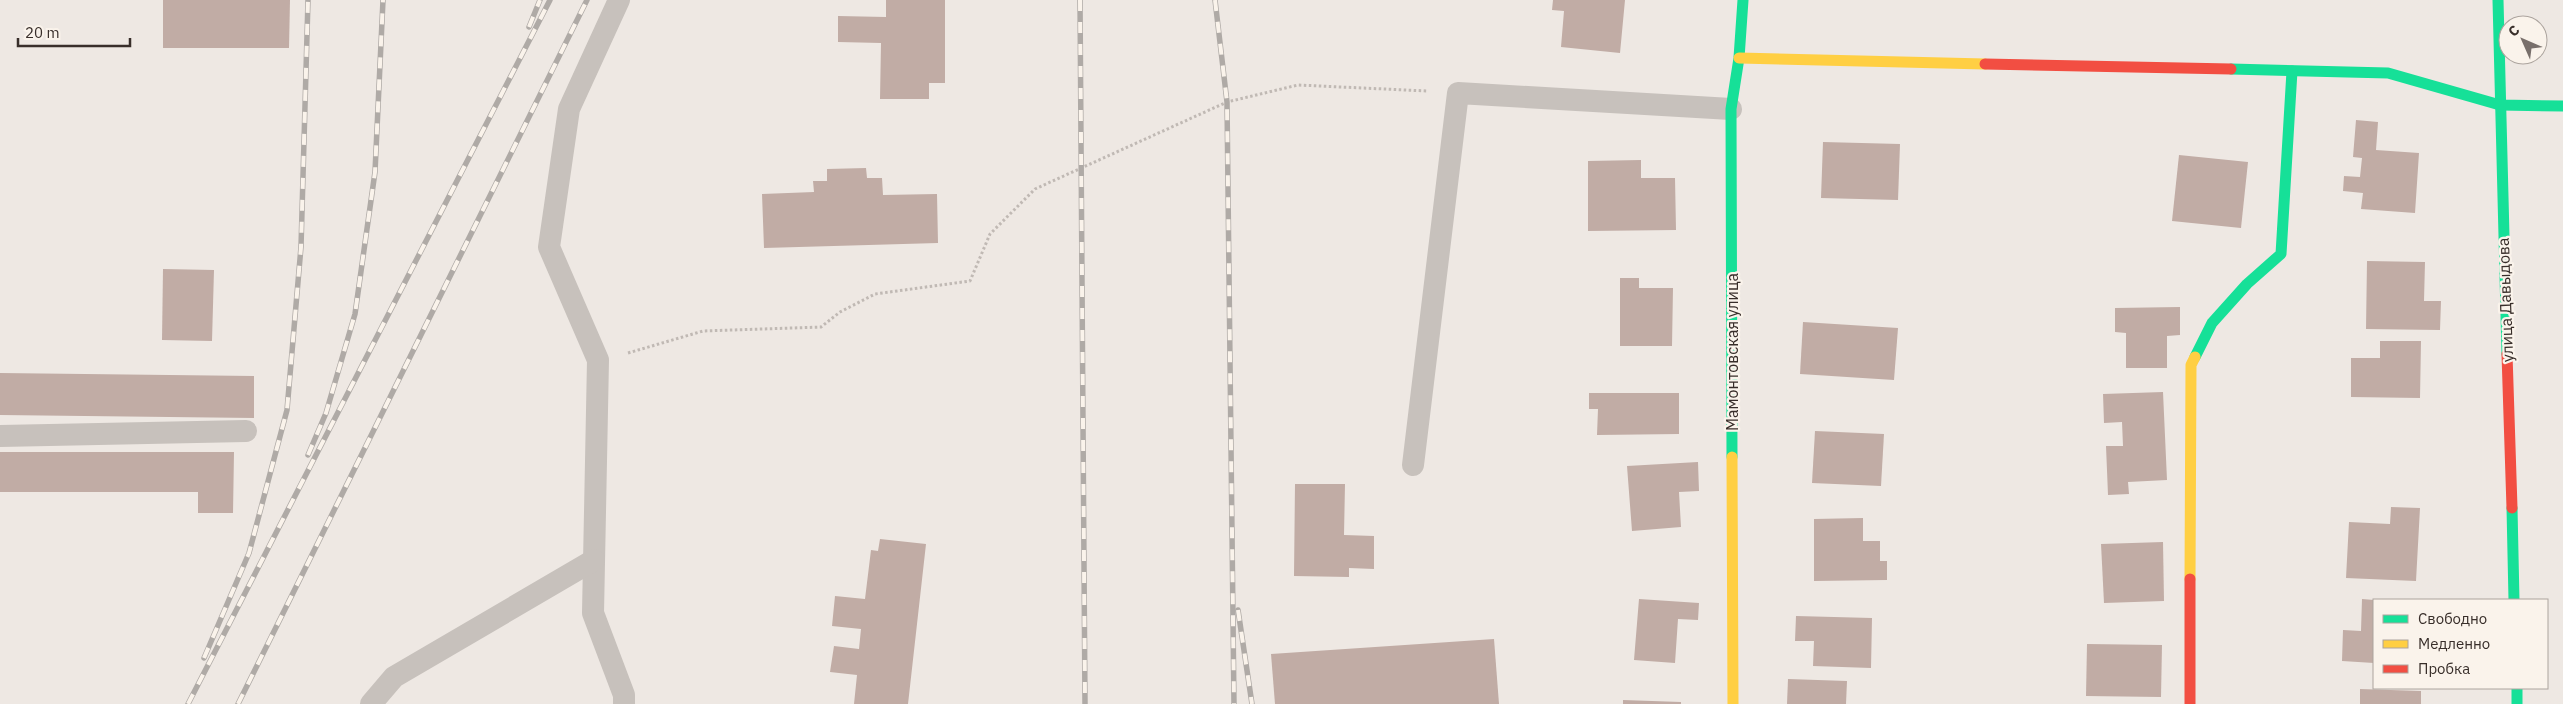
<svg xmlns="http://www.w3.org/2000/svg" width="2563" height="704" font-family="'IBM Plex Sans',sans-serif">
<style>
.building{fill:#c1aca5}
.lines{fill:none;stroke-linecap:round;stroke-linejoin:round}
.path{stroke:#c0b9b4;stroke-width:3;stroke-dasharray:2.5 2.5;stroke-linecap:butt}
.lane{stroke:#c7c1bc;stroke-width:22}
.fast{stroke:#16e098;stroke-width:11}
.slow{stroke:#ffcf43;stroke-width:11}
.jam{stroke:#f24e42;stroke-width:11}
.rail-casing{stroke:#afaaa6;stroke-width:5.5}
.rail{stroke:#faf3eb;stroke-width:4;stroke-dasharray:11;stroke-linecap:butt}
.labels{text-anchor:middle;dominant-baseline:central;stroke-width:4.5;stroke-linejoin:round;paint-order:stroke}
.street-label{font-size:16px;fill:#382e2a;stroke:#faf3eb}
</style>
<rect width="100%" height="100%" fill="#eee8e3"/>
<!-- building -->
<g class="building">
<polygon points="163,0 290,0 289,48 163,48"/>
<polygon points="886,0 945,0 945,83 929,83 929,99 880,99 881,43 838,42 838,16 886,17"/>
<polygon points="1553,0 1625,0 1620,53 1561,47 1564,11 1552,10"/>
<polygon points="2356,120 2378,122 2376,150 2419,153 2415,213 2361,209 2363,193 2343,191 2344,176 2360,177 2362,158 2353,157"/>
<polygon points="1823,142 1900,144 1898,200 1821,198"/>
<polygon points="2179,155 2248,162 2241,228 2172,221"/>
<polygon points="1641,160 1641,178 1675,178 1676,230 1588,231 1588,161"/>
<polygon points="866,168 867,178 882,178 883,195 937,194 938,243 764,248 762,194 814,192 813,181 827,181 827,169"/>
<polygon points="2367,261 2425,262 2424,301 2441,301 2440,330 2366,329"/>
<polygon points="163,269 214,270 212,341 162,340"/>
<polygon points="1620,278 1639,278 1639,288 1673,288 1672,346 1620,346"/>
<polygon points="2180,307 2180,335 2167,336 2167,368 2126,368 2126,333 2115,332 2115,308"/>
<polygon points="1803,322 1898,328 1894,380 1800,374"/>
<polygon points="2380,341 2421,341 2420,398 2351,397 2351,358 2380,358"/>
<polygon points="0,373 254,376 254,418 0,415"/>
<polygon points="2163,392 2167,480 2128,482 2129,494 2108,495 2106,446 2123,446 2122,422 2104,423 2103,394"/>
<polygon points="1589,393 1679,393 1679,434 1597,435 1598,409 1589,409"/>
<polygon points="1815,431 1884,434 1881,486 1812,483"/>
<polygon points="0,452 234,452 233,513 198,513 198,492 0,492"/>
<polygon points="1698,462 1699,491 1679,492 1681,527 1632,531 1627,466"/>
<polygon points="1295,484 1345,484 1344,535 1374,536 1374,569 1349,568 1349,577 1294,576"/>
<polygon points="2391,507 2420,508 2416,581 2346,578 2349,522 2390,524"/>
<polygon points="1863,518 1863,541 1880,541 1880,561 1887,561 1887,580 1814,581 1814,519"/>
<polygon points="880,539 926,544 908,704 854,704 857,675 830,672 834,646 859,649 861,629 832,626 835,596 865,599 871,550 878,551"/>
<polygon points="2163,542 2164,601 2104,603 2101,544"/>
<polygon points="1639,599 1699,603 1698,620 1678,619 1675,663 1634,660"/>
<polygon points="2362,599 2374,600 2374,663 2342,661 2343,630 2361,631"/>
<polygon points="1796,616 1872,618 1871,668 1813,666 1814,641 1795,641"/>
<polygon points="1494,639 1499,704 1275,704 1271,654"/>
<polygon points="2087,644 2162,645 2161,697 2086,696"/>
<polygon points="1788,679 1847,681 1846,704 1787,704"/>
<polygon points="2360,689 2421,691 2421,704 2360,704"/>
<polygon points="1623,700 1681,702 1681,704 1623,704"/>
</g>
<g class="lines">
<!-- path -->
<polyline class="path" points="628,353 703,331 821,327 840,312 875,294 970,281 990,234 1035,189 1227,102 1298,85 1427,91"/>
<!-- lane -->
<g class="lane">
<polyline points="619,0 569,109 549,247 598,360 593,613 624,695 624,704"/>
<polyline points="0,436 246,431"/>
<polyline points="1413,465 1458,93 1731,109"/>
<polyline points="371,704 394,677 594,560"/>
</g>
<!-- fast -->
<g class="fast">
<polyline points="2498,0 2507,354"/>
<polyline points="2231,69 2388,73 2500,105 2563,106"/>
<polyline points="2195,357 2212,323 2247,284 2281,254 2292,71"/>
<polyline points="1732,457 1731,109 1739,58 1743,0"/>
<polyline points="2512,508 2514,600"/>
<polyline points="2517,688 2517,704"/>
</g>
<!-- slow -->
<g class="slow">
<polyline points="1739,58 1985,64"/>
<polyline points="1732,457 1733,704"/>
<polyline points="2190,579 2191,365 2195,357"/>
</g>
<!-- jam -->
<g class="jam">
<polyline points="1985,64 2231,69"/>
<polyline points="2507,354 2512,508"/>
<polyline points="2190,704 2190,579"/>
</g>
<defs>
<g id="rail">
<polyline points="1080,0 1085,704"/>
<polyline points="1215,0 1227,102 1234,704"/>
<polyline points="529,27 540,0"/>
<polyline points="308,455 326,413 355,314 375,172 383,0"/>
<polyline points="1238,610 1252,704"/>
<polyline points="204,658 249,553 287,410 301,247 308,0"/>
<polyline points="188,704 550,0"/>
<polyline points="238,704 587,0"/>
</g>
</defs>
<!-- rail casing -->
<use href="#rail" class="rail-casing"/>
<!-- rail -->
<use href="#rail" class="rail"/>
</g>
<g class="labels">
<!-- street labels -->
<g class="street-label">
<text transform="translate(2505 300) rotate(-92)">улица Давыдова</text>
<text transform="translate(1732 352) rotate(-90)">Мамонтовская улица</text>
</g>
</g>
<!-- legend -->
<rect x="2373" y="599" width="175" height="90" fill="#faf3eb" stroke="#aca49e"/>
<rect x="2383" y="615" width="25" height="8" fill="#16e098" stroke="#aca49e"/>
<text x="2418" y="624" font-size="15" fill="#382e2a">Свободно</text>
<rect x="2383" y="640" width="25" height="8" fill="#ffcf43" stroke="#aca49e"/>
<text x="2418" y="649" font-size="15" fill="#382e2a">Медленно</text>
<rect x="2383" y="665" width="25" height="8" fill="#f24e42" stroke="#aca49e"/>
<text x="2418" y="674" font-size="15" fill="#382e2a">Пробка</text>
<!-- north arrow -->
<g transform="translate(2523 40) rotate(315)"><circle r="24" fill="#faf3eb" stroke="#aca49e"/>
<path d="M0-4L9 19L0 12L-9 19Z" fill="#786f6b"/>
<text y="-8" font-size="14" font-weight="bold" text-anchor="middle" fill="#382e2a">С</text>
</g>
<!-- scale -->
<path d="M18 38v8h112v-8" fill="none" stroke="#382e2a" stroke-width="2.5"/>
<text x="25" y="38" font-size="15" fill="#382e2a" stroke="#faf3eb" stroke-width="4" paint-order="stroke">20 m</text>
</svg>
